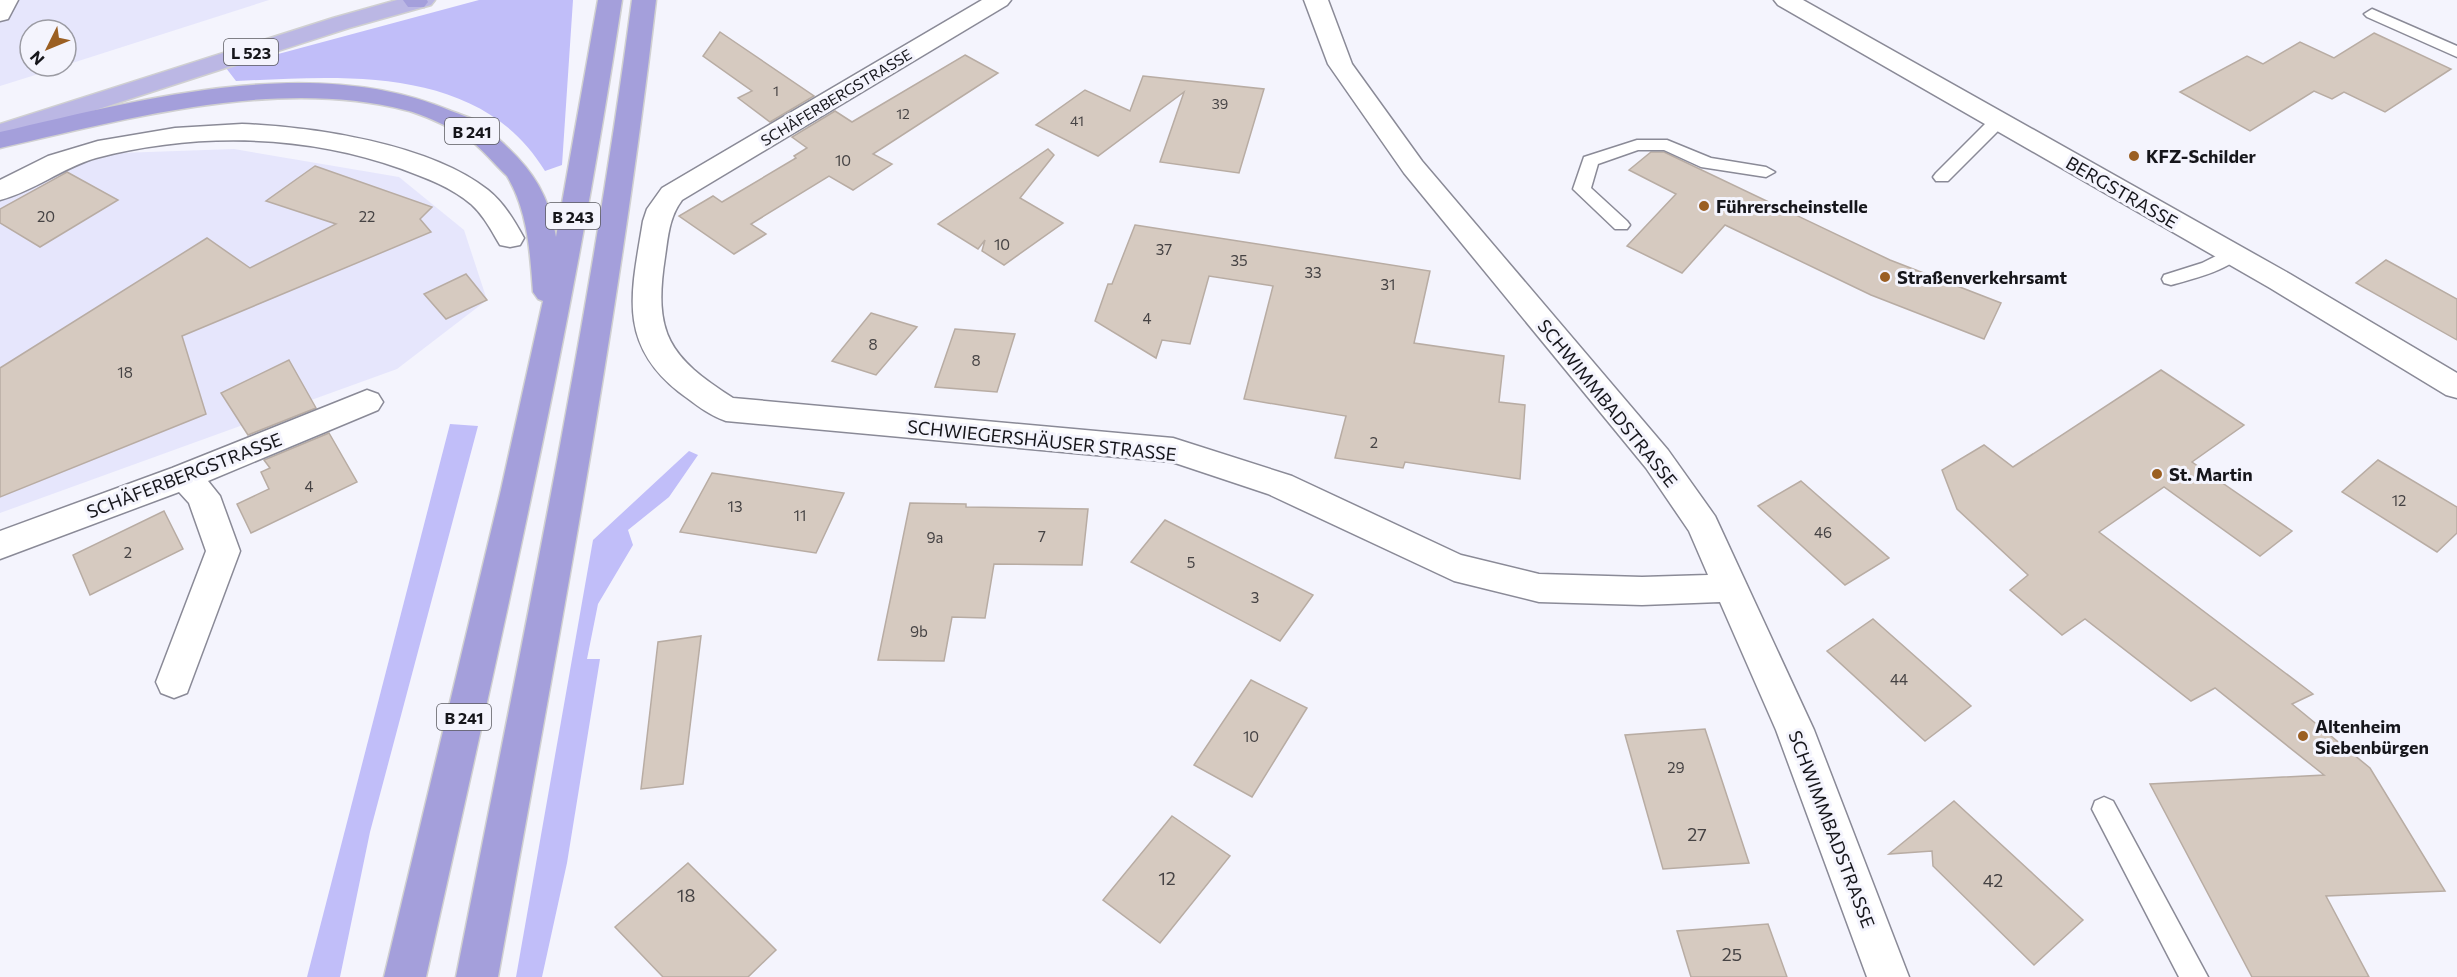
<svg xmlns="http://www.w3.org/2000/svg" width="2457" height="977" font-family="Commissioner,sans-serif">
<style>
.built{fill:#e6e6fc}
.green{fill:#c1bef9}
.building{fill:#d6cac0;stroke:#b8aca3;stroke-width:1.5}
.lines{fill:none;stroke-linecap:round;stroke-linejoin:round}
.service-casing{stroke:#8a8a97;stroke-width:3}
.minor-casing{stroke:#8a8a97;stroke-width:3}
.primary-casing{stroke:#d0d0d1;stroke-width:3}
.trunk-casing{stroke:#d0d0d1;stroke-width:3}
.service{fill:#fff;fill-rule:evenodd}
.minor{fill:#fff;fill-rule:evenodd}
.primary{fill:#bbb7e4;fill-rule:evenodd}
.trunk{fill:#a49fdb;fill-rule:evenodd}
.poi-dot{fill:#9b5f22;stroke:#f4f4fd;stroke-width:2}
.labels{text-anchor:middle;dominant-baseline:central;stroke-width:6;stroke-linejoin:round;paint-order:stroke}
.far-number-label{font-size:14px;fill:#464344}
.far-street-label{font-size:15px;fill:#16161b;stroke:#f4f4fd}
.number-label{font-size:15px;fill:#464344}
.shield{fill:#f4f4fd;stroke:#59595f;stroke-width:1.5}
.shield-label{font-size:16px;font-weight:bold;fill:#16161b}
.poi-label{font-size:18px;font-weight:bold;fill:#16161b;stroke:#f4f4fd;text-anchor:start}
.street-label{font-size:18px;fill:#16161b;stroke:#f4f4fd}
.near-number-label{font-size:18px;fill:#464344}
</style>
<rect width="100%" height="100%" fill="#f4f4fd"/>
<!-- built -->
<g class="built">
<polygon points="0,0 269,0 66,65 66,30 30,30 30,66 64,66 0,86"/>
<polygon points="234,149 399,177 464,230 487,300 397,369 0,513 0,185 120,153"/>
</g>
<!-- green -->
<g class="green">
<path d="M 479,0 L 573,0 L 562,165 L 545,171 C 480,64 344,76 236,81 L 226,68 Z"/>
<polygon points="450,424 478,426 370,832 340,977 307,977"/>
<polygon points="689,451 698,455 669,497 628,530 633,545 598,604 587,659 600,659 567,863 542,977 516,977 593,540"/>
</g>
<!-- building -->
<g class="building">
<polygon points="720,32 814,96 770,122 738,98 752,91 703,56"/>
<polygon points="2374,33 2451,69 2385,112 2344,92 2332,99 2314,91 2250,131 2180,92 2247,56 2263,64 2300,42 2334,58"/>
<polygon points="965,55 998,73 873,154 892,164 853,190 829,176 751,224 766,234 734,254 679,216 713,196 722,202 796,158 794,156 807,148 792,137 835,111 852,122"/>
<polygon points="1143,76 1264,89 1239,173 1160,162 1184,92 1098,156 1036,125 1085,90 1130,111"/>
<polygon points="1048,149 1054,155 1020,198 1063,223 1004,265 982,251 985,240 978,249 938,224"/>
<polygon points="1651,152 1664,152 1890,260 2001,303 1984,339 1871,295 1725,225 1682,273 1627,246 1676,194 1629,170"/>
<polygon points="315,166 432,207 420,219 431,232 182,336 206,414 0,497 0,368 207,238 250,268 336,224 266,201"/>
<polygon points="67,172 118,200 40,247 0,223 0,209"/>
<polygon points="1135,225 1430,271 1414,343 1504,356 1499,402 1525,405 1520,479 1405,462 1403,468 1335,458 1346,416 1244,399 1273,286 1209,276 1190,344 1162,340 1156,358 1095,321 1108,284 1112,284"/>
<polygon points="2386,260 2457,299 2457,340 2356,283"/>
<polygon points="466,274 487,300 446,319 424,294"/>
<polygon points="871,313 917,327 876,375 832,361"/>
<polygon points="955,329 1015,334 997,392 935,387"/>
<polygon points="289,360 316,408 248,435 221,393"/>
<polygon points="2161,370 2244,425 2192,462 2292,531 2260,556 2164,487 2099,532 2313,694 2292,704 2370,768 2445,891 2326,896 2369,977 2252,977 2150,784 2324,775 2215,688 2191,701 2085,619 2062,635 2010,590 2028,575 1957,509 1942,470 1984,445 2013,467"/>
<polygon points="329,433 357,482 251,533 237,504 269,489 261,472 270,468 264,460"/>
<polygon points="2378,460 2457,507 2457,533 2437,552 2342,492"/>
<polygon points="712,473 844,493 816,553 680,532"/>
<polygon points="1801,481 1889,558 1845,585 1758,506"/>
<polygon points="910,503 966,504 966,507 1088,509 1082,565 994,564 985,618 952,617 944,661 878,660"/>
<polygon points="164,511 183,549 90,595 73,555"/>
<polygon points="1165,520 1313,595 1280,641 1131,562"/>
<polygon points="1873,619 1971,706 1925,741 1827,651"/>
<polygon points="701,636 683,784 641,789 658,642"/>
<polygon points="1251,680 1307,708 1252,797 1194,765"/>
<polygon points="1705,729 1749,863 1663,869 1625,735"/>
<polygon points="1954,801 2083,920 2034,965 1933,866 1932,851 1889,854"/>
<polygon points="1172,816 1230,856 1160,943 1103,900"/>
<polygon points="688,863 776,950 748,977 663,977 615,927"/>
<polygon points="1768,924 1787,977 1691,977 1677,931"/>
</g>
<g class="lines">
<defs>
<g id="service">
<polygon points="2372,9 2457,46 2457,57 2367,17 2364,14"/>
<polygon points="1998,116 2004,117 2006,121 2004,125 1948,181 1936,181 1933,177 1936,173 1992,117"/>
<polygon points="1637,140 1667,140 1711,158 1766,167 1775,172 1766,177 1701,167 1664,150 1638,150 1598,164 1591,188 1627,221 1630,225 1627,229 1615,229 1573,189 1584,157"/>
<path d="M 2232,248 L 2241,254 C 2231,270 2189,280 2171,285 L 2164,283 L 2162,279 L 2164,275 L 2202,263 Z"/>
<polygon points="2104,797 2113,801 2208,977 2179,977 2092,809 2095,801"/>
</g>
<g id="minor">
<polygon points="0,0 18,0 8,19 0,21"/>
<path d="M 982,0 L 1011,0 L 1007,5 L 682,200 C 669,217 668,237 665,257 C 653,334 669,357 733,398 L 1173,438 L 1292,476 L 1461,555 L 1539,574 L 1642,577 L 1708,575 L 1689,531 L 1646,468 L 1404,173 L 1328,64 L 1304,0 L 1328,0 L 1352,64 L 1422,161 L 1668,450 L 1715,516 L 1814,730 L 1909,977 L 1867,977 L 1776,730 L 1720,602 L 1642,605 L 1539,602 L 1454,581 L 1268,494 L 1172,462 L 726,421 C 708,415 694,403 679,392 C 616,342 632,290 643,221 L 647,209 L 662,188 Z"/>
<polygon points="1774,0 1803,0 2290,274 2457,373 2457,398 2446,395 2270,288 1778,5"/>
<path d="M 242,124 C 315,127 430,144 488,190 C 504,203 514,220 524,238 L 520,245 L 510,247 L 500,245 C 491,230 484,216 471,204 C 451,187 426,178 402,169 C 304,134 197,132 96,158 C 62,168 34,191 0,200 L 0,180 L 48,156 L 98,141 L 175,128 Z"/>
<polygon points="367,390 378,394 383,402 378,410 208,481 220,496 240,551 187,693 174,698 161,693 156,682 206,551 189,503 179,492 0,559 0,531 172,468"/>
</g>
<polygon id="primary" points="397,0 435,0 431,5 349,28 0,141 0,124 333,18"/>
<g id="trunk">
<polygon points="403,0 427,0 428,2 424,7 408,7"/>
<path d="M 598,0 L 622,0 C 573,329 498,652 426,977 L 384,977 L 501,490 L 543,301 L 538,299 L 533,292 C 530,252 528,211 507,176 C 493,163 477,142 460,133 C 444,125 423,114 405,110 C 277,77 126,119 0,148 L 0,132 C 139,100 314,52 451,111 C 461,115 472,118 481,123 C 489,128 497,138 504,144 C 534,172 549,196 556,237 Z"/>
<path d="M 632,0 L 656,0 C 618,328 556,652 498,977 L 456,977 C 520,652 589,328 632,0 Z"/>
</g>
</defs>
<!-- service casing -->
<use href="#service" class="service-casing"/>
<!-- minor casing -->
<use href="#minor" class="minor-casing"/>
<!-- primary casing -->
<use href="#primary" class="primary-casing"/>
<!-- trunk casing -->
<use href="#trunk" class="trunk-casing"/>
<!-- service -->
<use href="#service" class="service"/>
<!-- minor -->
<use href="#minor" class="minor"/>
<!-- primary -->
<use href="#primary" class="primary"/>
<!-- trunk -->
<use href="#trunk" class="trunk"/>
</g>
<!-- markers -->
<g class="poi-dot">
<circle cx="2134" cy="156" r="6"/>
<circle cx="1704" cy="206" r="6"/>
<circle cx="1885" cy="277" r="6"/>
<circle cx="2157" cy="474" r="6"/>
<circle cx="2303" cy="736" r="6"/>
</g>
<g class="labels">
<!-- far-number labels -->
<g class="far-number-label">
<text x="776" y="90">1</text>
<text x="1220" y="103">39</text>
<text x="903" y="113">12</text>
<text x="1077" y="120">41</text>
</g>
<!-- far-street labels -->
<g class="far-street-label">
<text transform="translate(836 97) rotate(-31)">SCHÄFERBERGSTRASSE</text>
</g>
<!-- number labels -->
<g class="number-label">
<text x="843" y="160">10</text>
<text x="46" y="216">20</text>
<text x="367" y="216">22</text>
<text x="1002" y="244">10</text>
<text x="1164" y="249">37</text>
<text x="1239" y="260">35</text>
<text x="1313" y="272">33</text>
<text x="1388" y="284">31</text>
<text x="1147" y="318">4</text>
<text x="873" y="344">8</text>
<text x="976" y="360">8</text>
<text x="125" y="372">18</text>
<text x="1374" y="442">2</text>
<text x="309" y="486">4</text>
<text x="2399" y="500">12</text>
<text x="735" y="506">13</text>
<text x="800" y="515">11</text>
<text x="1823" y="532">46</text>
<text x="1042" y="536">7</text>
<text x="935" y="537">9a</text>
<text x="128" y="552">2</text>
<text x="1191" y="562">5</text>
<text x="1255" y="597">3</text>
<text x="919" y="631">9b</text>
<text x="1899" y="679">44</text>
<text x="1251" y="736">10</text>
<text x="1676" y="767">29</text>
</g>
<!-- shield labels -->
<g class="shield">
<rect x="224" y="39" width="54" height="26" rx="4.5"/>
<rect x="445" y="118" width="54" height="26" rx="4.5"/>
<rect x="546" y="203" width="54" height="26" rx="4.5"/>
<rect x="437" y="704" width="54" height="26" rx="4.5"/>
</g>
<g class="shield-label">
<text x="251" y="52">L 523</text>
<text x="472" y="131">B 241</text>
<text x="573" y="216">B 243</text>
<text x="464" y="717">B 241</text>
</g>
<!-- poi labels -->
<g class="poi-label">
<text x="2146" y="156">KFZ-Schilder</text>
<text x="1716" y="206">Führerscheinstelle</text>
<text x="1897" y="277">Straßenverkehrsamt</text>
<text x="2169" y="474">St. Martin</text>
<text x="2315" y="726">Altenheim<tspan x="2315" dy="21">Siebenbürgen</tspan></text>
</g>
<!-- street labels -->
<g class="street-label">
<text transform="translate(2122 192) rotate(30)">BERGSTRASSE</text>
<text transform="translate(1608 403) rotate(51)">SCHWIMMBADSTRASSE</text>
<text transform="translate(1042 440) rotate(6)">SCHWIEGERSHÄUSER STRASSE</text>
<text transform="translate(184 475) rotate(-21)">SCHÄFERBERGSTRASSE</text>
<text transform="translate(1832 829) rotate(69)">SCHWIMMBADSTRASSE</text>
</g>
<!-- near-number labels -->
<g class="near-number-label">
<text x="1697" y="834">27</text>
<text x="1167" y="878">12</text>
<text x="1993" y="880">42</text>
<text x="686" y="895">18</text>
<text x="1732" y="954">25</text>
</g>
</g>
<!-- north arrow -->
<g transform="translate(48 48) rotate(227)"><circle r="28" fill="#f4f4fd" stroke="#9b9ba3" stroke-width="1.5"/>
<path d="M0-4.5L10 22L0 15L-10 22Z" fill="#9b5f22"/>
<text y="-9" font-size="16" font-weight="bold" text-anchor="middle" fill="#16161b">N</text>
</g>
</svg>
